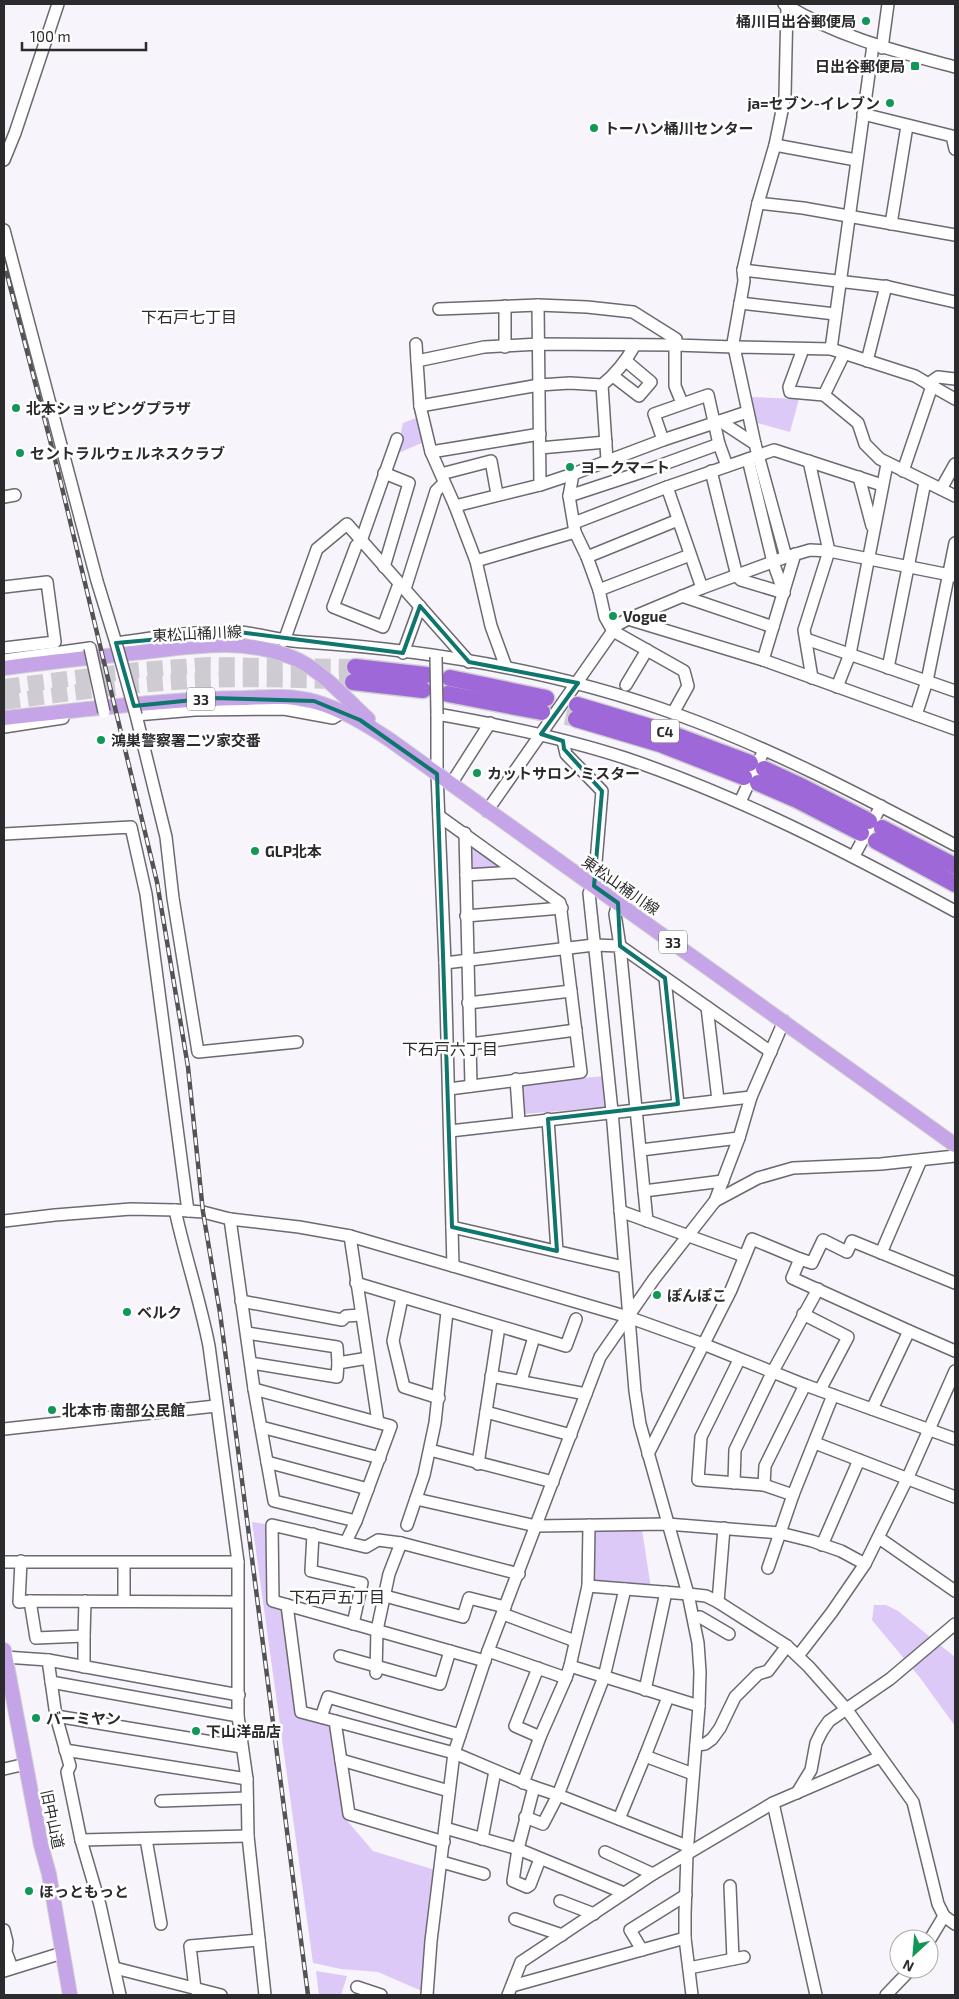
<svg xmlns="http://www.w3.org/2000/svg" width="959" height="1999" font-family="'Exo 2','Noto Sans JP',sans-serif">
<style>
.green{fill:#ddc9f7}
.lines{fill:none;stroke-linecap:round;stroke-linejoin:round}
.highway-tunnel{stroke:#ceccd2;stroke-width:16;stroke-dasharray:16 8;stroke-linecap:butt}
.minor-casing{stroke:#6c6a70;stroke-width:14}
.major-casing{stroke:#d0d0d1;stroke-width:16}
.highway-casing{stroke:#d0d0d1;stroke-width:19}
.minor{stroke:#fff;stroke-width:11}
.major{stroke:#c5a4e8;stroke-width:14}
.highway{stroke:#9f68d9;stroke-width:16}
.rail-casing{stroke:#535255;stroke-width:4.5}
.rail{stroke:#fff;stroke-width:2.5;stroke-dasharray:8;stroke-linecap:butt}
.minor-bridge-casing{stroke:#6c6a70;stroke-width:14;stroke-linecap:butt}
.minor-bridge{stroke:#fff;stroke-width:11}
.marked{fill:none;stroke:#0f766e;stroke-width:4;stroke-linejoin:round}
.poi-dot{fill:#119756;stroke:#fff;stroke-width:2}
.labels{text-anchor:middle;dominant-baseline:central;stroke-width:5;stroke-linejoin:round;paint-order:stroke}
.shield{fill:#fff;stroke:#6b6a6b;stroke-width:1}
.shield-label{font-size:14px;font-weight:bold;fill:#2b2a2c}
.poi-label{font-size:15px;font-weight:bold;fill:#2b2a2c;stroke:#fff;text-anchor:start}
.street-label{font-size:15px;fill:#2b2a2c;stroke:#fff}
.neighbourhood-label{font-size:16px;fill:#2b2a2c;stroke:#fff}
</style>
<rect width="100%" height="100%" fill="#f7f4fb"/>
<!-- green -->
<g class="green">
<polygon points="752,397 799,399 790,432 754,422"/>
<polygon points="416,418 424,442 396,454 403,423"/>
<polygon points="471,842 503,869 469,870"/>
<polygon points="605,1076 607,1107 524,1114 522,1083"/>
<polygon points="252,1522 271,1525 274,1606 288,1611 300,1716 329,1722 343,1816 373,1851 435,1870 424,1992 378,1972 341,1969 313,1963"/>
<polygon points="642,1530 651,1588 595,1583 592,1580 592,1535 595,1531"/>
<polygon points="874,1605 886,1605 898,1611 955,1657 955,1726 921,1679 872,1620"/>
<polygon points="316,1971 347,1976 341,1995 319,1995"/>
</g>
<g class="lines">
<!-- highway-tunnel -->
<g class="highway-tunnel">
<polyline points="4,687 138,670 208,665 355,667"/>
<path d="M 4,702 C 72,693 140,683 208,680 C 257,678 305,680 353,682"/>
<polyline points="542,712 576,719"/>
</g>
<defs>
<g id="minor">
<path d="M 784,4 C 838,37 895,51 955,67"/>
<polyline points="882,48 888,4"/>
<polyline points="863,114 952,136 955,149"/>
<polyline points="775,145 856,160"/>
<polyline points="4,160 15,133 58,4"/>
<polyline points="758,203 803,208 955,235"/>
<polyline points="891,224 907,126"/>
<path d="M 4,230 L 97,581 L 116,643 C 156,637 199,630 239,632 C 261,634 282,641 304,642 C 430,650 557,671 676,714 C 773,749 864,797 955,845"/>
<polyline points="743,270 889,287 955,302"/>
<polyline points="740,303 835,314"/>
<polyline points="538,305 540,485"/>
<polyline points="505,306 505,347"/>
<polyline points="439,309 538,305 587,307 633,312 676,339 675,345 734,347 733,343 744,281 743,270 758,203 775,145 785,96 787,4"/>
<polyline points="416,344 417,361"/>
<polyline points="803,349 789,387 790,392 824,395 858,423 865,444 880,459 955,496"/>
<polyline points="831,349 873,45"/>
<polyline points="867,361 886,286"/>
<polyline points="613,376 639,396 651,382 626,361"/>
<polyline points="928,384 938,377 955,379"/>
<polyline points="602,385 607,460"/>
<polyline points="932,386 955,399"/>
<polyline points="824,395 844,354"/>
<path d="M 420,406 L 539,385 L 570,383 L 602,385 C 616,374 626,361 635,345"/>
<polyline points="720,421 755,444 786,557"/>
<polyline points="397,439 361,541 356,546 333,607 383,627 399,584"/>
<polyline points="663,440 654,414 708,395 719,444 727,466"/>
<polyline points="755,444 734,347 831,349 915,376 932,386 903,471"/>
<polyline points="540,448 606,442"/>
<polyline points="431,452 540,434"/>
<polyline points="748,459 773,562 784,593"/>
<polyline points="809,461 829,551 804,630 812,678"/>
<polyline points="711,471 737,576 741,580 784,593"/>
<polyline points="441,474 491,461 497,494"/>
<polyline points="573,474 569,496 575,532 587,557 599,590 605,617 613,631 684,671 688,686 673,713"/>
<polyline points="859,477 872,526"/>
<polyline points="667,487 702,588"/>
<polyline points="941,489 955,464"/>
<polyline points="569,496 642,472 719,444"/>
<polyline points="4,497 15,495"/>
<polyline points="455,506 540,485 573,474 663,440 747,412"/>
<polyline points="574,523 667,487 774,450 882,485"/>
<polyline points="587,557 678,520"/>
<polyline points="476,561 575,532"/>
<polyline points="384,567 409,483 384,473"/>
<polyline points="4,587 47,582 55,642 4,648"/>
<polyline points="405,589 436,491 444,483"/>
<polyline points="599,590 690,555"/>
<polyline points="682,596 773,627"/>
<polyline points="628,619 763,660 955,729"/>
<polyline points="806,639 955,691"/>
<polyline points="284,641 317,549 347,524 469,662"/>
<polyline points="403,653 420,606"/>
<polyline points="4,660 90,648"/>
<polyline points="763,660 795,554"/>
<polyline points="506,667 491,626 476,561 455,506 431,452 420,406 417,361 484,347 539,344 675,345 675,386 682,403"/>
<polyline points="888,668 925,482"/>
<polyline points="626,685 647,650"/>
<polyline points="837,687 850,654 887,464"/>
<polyline points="916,715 927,681 955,543"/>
<polyline points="4,727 63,718"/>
<polyline points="563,741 566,754 602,791 594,886 589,893 612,1111 635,1391 640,1424 688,1594 698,1643 700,1672 699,1706 687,1854 685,1914 685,1938 692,1995"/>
<polyline points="451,784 490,723"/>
<polyline points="740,802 764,750"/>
<polyline points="487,811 617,625 628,619 702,588 786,557 810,550 829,551 955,576"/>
<polyline points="439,816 560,903 581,1072 449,1089"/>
<polyline points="465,833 471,1086"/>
<polyline points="4,834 131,827 146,894 188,1211"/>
<polyline points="854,856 881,806"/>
<polyline points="466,875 516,872"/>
<polyline points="618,903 615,914 620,946 771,1052"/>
<polyline points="466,916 562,908"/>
<polyline points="445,963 594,945 620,946 647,1221"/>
<polyline points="665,978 678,1104"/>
<polyline points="468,1003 571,991"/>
<polyline points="707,1007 718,1100"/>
<polyline points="297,1042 198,1052 173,898 166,837 136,715 195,710 284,709 333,718 343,712"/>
<polyline points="470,1044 576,1030"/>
<polyline points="516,1079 519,1122"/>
<polyline points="548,1119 557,1251"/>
<polyline points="450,1131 751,1097"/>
<polyline points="641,1150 739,1138"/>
<polyline points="644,1191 723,1181"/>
<polyline points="715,1201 758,1178 793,1168 881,1164 955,1156"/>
<path d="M 175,1210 C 185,1256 200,1300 209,1346 L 238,1562 L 238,1716 L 247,1779 L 248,1836 L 265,1995"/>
<polyline points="620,1211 744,1256"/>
<polyline points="230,1219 254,1389 274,1501 356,1521"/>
<polyline points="4,1221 55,1215 131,1209 175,1210 203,1212 230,1219 299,1227 350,1236 628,1317 703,1344 805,1385 955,1439"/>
<polyline points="452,1227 624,1267"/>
<polyline points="350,1236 378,1422"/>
<polyline points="881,1253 921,1160"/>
<path d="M 453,1266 L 445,963 L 437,774 L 437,714 C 500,725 564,738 625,758 C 741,797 848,853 955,911"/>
<polyline points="356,1283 566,1346 576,1319"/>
<polyline points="402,1298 393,1341 404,1387 439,1398"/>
<polyline points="241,1301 342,1320 346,1316 361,1315"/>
<polyline points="803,1314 848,1337 820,1390"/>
<polyline points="909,1331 955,1351"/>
<polyline points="247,1333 337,1347 338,1363"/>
<polyline points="739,1360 701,1437 698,1480 764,1485 793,1495"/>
<polyline points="251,1363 337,1377 338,1363 368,1358"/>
<polyline points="491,1376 586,1394"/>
<polyline points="521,1381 534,1337"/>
<polyline points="254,1389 391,1426 356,1521 346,1542"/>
<polyline points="872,1409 909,1331 792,1278 800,1259 812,1263 823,1240 847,1252 852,1241 955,1283"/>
<polyline points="486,1412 571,1435"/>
<polyline points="261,1427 380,1458"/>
<polyline points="4,1429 216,1406"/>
<polyline points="815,1443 955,1497"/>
<polyline points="430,1450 553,1482"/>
<polyline points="648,1454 731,1290 752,1239 800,1259"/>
<polyline points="267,1462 368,1489"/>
<polyline points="478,1464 499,1327"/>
<polyline points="734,1483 735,1450 772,1373 818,1289"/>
<polyline points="764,1485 765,1466 805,1385"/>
<polyline points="416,1499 536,1526 667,1524 780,1533 812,1541 841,1551 865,1564"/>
<polyline points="407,1525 424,1475 435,1423 447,1312"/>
<polyline points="313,1534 311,1571 362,1583 353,1624"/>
<polyline points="879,1538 955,1591"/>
<polyline points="822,1545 859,1460"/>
<polyline points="21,1561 19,1602 30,1601"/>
<polyline points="4,1562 238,1562"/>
<polyline points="124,1563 124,1601"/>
<polyline points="768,1568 793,1495 833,1395"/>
<polyline points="588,1586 688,1594 706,1596 718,1602 724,1528"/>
<polyline points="385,1596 463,1617 469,1598 505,1607"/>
<polyline points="85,1601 84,1636 36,1638 30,1601 237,1602"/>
<polyline points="718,1602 787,1646 809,1667 847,1710 913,1802 938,1904 944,1916 955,1924"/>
<polyline points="287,1605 301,1712 335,1721 349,1814 444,1842"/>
<polyline points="503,1614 575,1641"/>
<polyline points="694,1618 700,1617 729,1634"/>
<polyline points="488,1651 566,1678"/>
<polyline points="340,1656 440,1684 450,1651"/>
<polyline points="798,1656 832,1612 865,1564 908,1477 955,1371"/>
<polyline points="5,1657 48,1660 56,1716 70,1766 67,1772 81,1840 100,1905 120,1995"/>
<polyline points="48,1660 239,1695"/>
<polyline points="485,1661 273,1601 272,1525 366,1547 378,1540 401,1543 519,1574"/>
<polyline points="570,1666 699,1706"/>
<polyline points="84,1667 84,1636"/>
<polyline points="538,1668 515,1726 540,1737"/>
<polyline points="376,1673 377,1630 389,1574 401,1543"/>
<polyline points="51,1682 238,1716"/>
<polyline points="645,1690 666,1592"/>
<polyline points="56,1716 242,1747"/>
<polyline points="321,1717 328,1697 460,1735"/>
<polyline points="335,1721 454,1753 534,1787 558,1795 687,1846"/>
<polyline points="696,1745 705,1744 712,1739 720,1728 735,1697 758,1674 768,1671 787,1646"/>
<polyline points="65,1750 247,1779"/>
<polyline points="645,1756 668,1697"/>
<polyline points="341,1760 449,1791"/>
<polyline points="4,1769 26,1764"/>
<polyline points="523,1783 540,1737 566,1678 570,1666 588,1586 589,1525"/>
<polyline points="534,1787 518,1849 513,1881 527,1887 530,1885 540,1859"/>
<polyline points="797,1793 811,1770 816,1743 822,1731 829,1721 890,1679 955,1624"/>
<polyline points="161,1801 247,1798"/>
<polyline points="773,1803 816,1995"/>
<polyline points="525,1817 543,1824 558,1795 604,1677 625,1589"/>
<polyline points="619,1819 645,1756 693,1774"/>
<polyline points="445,1828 518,1849 624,1893"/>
<polyline points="146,1839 161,1924"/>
<polyline points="482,1839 495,1771"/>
<polyline points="81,1840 248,1836"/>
<polyline points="605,1852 653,1874"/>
<polyline points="442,1862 484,1874"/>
<polyline points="730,1886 733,1959"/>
<polyline points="560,1901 594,1914"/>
<polyline points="515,1919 562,1935"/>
<polyline points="4,1930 7,1942 6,1952 12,1968"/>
<polyline points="929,1941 944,1916"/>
<polyline points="642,1950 630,1930 686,1895"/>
<polyline points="115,1968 221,1995"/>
<polyline points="689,1968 744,1957"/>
<polyline points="4,1971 62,1953"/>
<polyline points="512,1986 685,1938"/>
<polyline points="357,1987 381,1995"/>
<polyline points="195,1989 190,1946 259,1940"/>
<polyline points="427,1995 431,1941 454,1753 488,1651 600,1357 654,1279 715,1201 739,1138 751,1097 784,1021"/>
<polyline points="508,1995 521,1962 653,1874 773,1803 880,1757"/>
<polyline points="886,1995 911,1969"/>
</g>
<g id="major">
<path d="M 4,668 C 47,662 89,658 133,653 C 188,648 237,636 291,657 C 320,668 345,698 368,719"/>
<path d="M 4,718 C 83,710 164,699 243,698 C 267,697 293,695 316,702 C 343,710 366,724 390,740 L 955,1145"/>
<polyline points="4,1650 41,1845 49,1874 70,1995"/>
</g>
<g id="highway">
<polyline points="355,667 426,675"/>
<polyline points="450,678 546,698"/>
<polyline points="353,682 423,690"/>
<polyline points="448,694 542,712"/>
<polyline points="577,705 664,731 750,763"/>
<polyline points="576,719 660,744 744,777"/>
<polyline points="764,769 803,787 869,821"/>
<polyline points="758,783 797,800 861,833"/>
<polyline points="882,828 955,866"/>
<polyline points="876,841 955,884"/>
</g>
</defs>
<!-- minor casing -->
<use href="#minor" class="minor-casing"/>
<!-- major casing -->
<use href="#major" class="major-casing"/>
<!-- highway casing -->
<use href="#highway" class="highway-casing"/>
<!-- minor -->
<use href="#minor" class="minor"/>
<!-- major -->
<use href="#major" class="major"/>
<!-- highway -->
<use href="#highway" class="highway"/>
<defs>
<polyline id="rail" points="4,263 58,471 157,882 188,1067 203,1212 220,1313 236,1434 308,1995"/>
</defs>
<!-- rail casing -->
<use href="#rail" class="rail-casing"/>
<!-- rail -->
<use href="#rail" class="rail"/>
<defs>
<g id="minor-bridge">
<polyline points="116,643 136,715"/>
<polyline points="90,648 104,712"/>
<polyline points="436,657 437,714"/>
</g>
</defs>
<!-- minor-bridge casing -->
<use href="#minor-bridge" class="minor-bridge-casing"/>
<!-- minor-bridge -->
<use href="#minor-bridge" class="minor-bridge"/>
</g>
<!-- marked area -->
<path class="marked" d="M 420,606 L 469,662 L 578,683 L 541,734 L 563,741 L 564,749 L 602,791 L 594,886 L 618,903 L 620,946 L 665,978 L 678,1104 L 548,1119 L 557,1251 L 452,1227 L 437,774 L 360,720 L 314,701 L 213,698 L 134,706 L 116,643 L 238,632 L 403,653 Z"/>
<!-- markers -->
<g class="poi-dot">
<circle cx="866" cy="21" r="5"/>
<rect x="910" y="61" width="10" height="10" rx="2.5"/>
<circle cx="890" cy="103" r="5"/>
<circle cx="594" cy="128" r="5"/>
<circle cx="16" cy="408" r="5"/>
<circle cx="20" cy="453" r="5"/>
<circle cx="570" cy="467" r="5"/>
<circle cx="613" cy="616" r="5"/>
<circle cx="101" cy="740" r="5"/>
<circle cx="477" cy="773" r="5"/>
<circle cx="255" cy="851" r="5"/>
<circle cx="657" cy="1295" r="5"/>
<circle cx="127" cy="1312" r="5"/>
<circle cx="52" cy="1410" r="5"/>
<circle cx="36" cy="1718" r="5"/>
<circle cx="196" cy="1731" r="5"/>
<circle cx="29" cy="1891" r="5"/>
</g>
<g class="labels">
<!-- shield labels -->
<g class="shield">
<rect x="187" y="687.5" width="28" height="23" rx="4"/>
<rect x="651" y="719.5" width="28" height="23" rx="4"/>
<rect x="659" y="930.5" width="28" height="23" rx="4"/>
</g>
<g class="shield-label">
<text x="201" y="699">33</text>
<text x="665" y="731">C4</text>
<text x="673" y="942">33</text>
</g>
<!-- poi labels -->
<g class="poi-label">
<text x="856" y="21" text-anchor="end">桶川日出谷郵便局</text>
<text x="905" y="66" text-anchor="end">日出谷郵便局</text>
<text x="880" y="103" text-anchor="end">ja=セブン-イレブン</text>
<text x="604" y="128">トーハン桶川センター</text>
<text x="26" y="408">北本ショッピングプラザ</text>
<text x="30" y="453">セントラルウェルネスクラブ</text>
<text x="580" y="467">ヨークマート</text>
<text x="623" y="616">Vogue</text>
<text x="111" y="740">鴻巣警察署二ツ家交番</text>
<text x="487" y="773">カットサロン ミスター</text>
<text x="265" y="851">GLP北本</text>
<text x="667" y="1295">ぽんぽこ</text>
<text x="137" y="1312">ベルク</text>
<text x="62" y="1410">北本市 南部公民館</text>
<text x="46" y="1718">バーミヤン</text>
<text x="206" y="1731">下山洋品店</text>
<text x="39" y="1891">ほっともっと</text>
</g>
<!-- street labels -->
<g class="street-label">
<text transform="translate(197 633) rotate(-3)">東松山桶川線</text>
<text transform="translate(621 885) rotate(35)">東松山桶川線</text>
<text transform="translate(53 1819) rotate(78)">旧中山道</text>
</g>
<!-- neighbourhood labels -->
<g class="neighbourhood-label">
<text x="189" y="316">下石戸七丁目</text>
<text x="450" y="1048">下石戸六丁目</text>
<text x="337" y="1596">下石戸五丁目</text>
</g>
</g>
<!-- border -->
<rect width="959" height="1999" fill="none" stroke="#2b2a2c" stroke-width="10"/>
<!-- north arrow -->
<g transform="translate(914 1954) rotate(206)"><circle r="24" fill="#ffffff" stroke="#aaaaab"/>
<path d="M0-4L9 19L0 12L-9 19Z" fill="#119756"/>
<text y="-8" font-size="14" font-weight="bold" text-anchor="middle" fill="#2b2a2c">N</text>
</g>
<!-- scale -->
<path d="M22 42v8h124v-8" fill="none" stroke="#2b2a2c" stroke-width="2.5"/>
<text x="30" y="42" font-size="15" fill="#2b2a2c" stroke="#ffffff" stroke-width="4" paint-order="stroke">100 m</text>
</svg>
